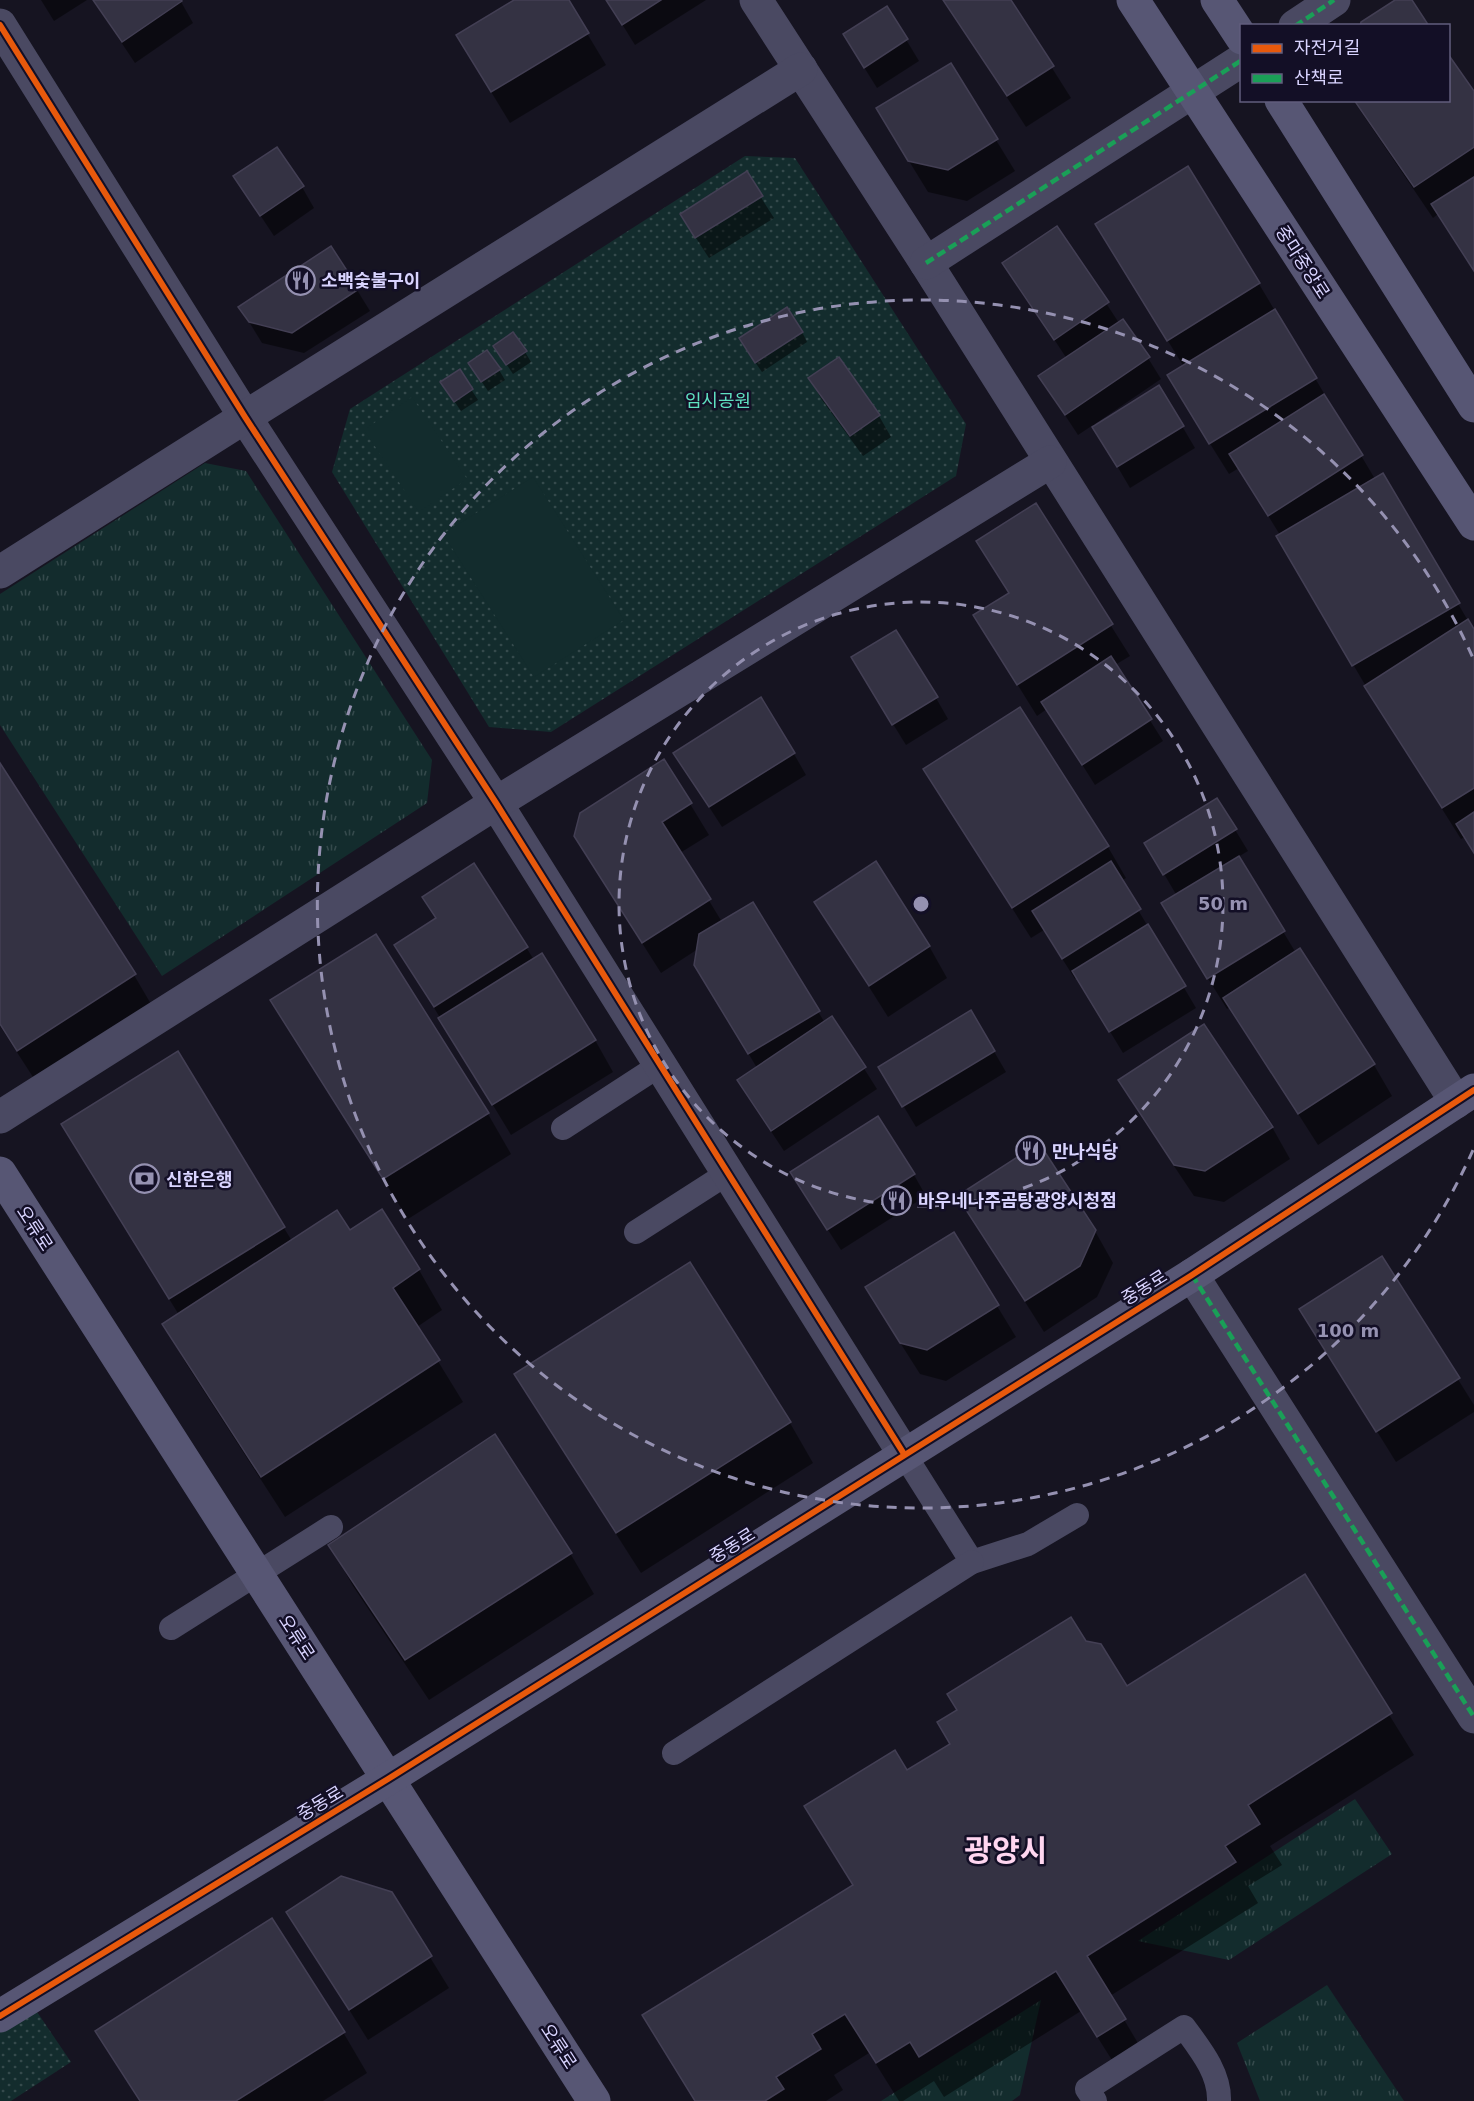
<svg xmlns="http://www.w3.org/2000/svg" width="1474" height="2101" font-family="'DejaVu Sans','Noto Sans KR',sans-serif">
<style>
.grass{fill:url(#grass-tufts)}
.park{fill:url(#park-dots)}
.pitch{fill:#132c2d}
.shadow{fill:#0007}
.building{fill:#343243;stroke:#433f54;stroke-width:1.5}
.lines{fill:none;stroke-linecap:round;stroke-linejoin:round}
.lane{stroke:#4a4962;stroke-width:24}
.street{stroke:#4a4962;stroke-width:33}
.secondary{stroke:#575674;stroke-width:33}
.quiet{stroke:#1a9f57;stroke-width:4.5;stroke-dasharray:9 4.5;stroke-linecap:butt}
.cycleway-casing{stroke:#130f26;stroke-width:10}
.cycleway{stroke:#e8590c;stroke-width:6}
.ring{fill:none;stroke:#9591b1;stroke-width:3;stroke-dasharray:10 8}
.labels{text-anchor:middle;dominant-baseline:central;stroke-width:5;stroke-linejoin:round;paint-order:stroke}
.street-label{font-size:18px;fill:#d9d4ff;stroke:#130f26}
.poi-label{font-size:18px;font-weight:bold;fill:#d9d4ff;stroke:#130f26;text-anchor:start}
.park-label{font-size:18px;fill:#5fe0c0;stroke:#130f26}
.town-label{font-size:30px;font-weight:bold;fill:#ffd6f0;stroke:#130f26}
.centre{fill:#9591b1;stroke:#130f26;stroke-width:3}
.ring-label{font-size:18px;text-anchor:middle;font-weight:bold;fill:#9591b1;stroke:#130f26;stroke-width:5;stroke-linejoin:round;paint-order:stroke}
</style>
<defs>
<pattern id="grass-tufts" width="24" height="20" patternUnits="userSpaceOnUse" patternTransform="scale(1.5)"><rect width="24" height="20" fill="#132c2d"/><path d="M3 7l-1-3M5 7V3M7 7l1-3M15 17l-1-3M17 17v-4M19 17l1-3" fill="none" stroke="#354a4c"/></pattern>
<pattern id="park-dots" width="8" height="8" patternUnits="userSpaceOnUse" patternTransform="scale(1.5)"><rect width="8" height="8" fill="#132c2d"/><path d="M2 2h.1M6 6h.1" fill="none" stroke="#354a4c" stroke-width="1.8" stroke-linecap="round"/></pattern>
</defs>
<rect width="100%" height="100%" fill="#161421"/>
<!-- grass -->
<g class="grass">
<polygon points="205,463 246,471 432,760 427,803 162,976 0,725 0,594"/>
<polygon points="1355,1799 1392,1854 1229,1960 1138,1941"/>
<polygon points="1327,1985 1404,2101 1260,2101 1237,2043"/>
<polygon points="1041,2000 1020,2095 1012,2101 881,2101"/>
</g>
<!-- park -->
<g class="park">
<polygon points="745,156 795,158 966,424 956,476 551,732 489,727 332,472 350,409"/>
<polygon points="31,2003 71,2062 11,2101 0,2101 0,2022"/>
</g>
<!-- pitch -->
<g class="pitch">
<polygon points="412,397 467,479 419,512 364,430"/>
<polygon points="533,477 624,620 534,677 443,534"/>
</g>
<!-- shadow -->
<g class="shadow">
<polygon points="41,0 87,0 54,21"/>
<polygon points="93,0 180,0 193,23 135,63"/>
<polygon points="517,0 567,0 606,65 510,123 476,67"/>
<polygon points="607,0 706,0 635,45"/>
<polygon points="944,0 1009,0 1071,98 1026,127"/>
<polygon points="887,8 919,61 877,88 857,56"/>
<polygon points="950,65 1015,171 967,201 928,192 896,140"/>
<polygon points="1474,94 1474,272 1438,214 1433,218 1353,100 1448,100"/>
<polygon points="1187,168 1259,284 1375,479 1383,475 1474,631 1474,853 1465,837 1461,839 1384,717 1278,537 1280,535 1239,468 1229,474 1187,407 1184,367 1115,255"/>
<polygon points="746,174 774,218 709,258 694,235"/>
<polygon points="235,177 302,187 314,208 274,236"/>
<polygon points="1057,228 1119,323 1148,358 1161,379 1095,424 1096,426 1159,387 1195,448 1130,488 1093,425 1078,435 1040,377 1067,359 1004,263"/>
<polygon points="357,290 370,311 304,353 262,343 240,307"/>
<polygon points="802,332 807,342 762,372 746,349"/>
<polygon points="525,352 531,362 513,374 501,356"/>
<polygon points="499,370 505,380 488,391 476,373"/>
<polygon points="459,371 478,400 461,411 448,392"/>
<polygon points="810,379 879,416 891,437 863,456 822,400"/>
<polygon points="1035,505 1130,656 1115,665 1163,741 1095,785 1047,709 1037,716 975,616 1009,594 978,542"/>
<polygon points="865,679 936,698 948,719 906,745"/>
<polygon points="1020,709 1108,847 1126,878 1121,881 1196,1008 1123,1053 1077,977 1075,979 1044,930 1031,938 943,800"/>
<polygon points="675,754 794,754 806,775 722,827"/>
<polygon points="664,761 709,835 680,853 722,922 753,904 825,1023 832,1018 877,1089 784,1151 751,1101 757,1068 715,997 698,949 661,973 594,867"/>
<polygon points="0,766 134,975 158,1016 42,1091 0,1026"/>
<polygon points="1217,800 1248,851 1238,857 1296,953 1300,951 1374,1065 1392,1096 1318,1145 1230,1007 1227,1009 1181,935 1177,896 1160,867"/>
<polygon points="816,903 929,946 947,978 888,1017"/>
<polygon points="376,936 488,1114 511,1154 408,1219 272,1001"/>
<polygon points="396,945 526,947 534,960 595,1040 613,1072 511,1135"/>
<polygon points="971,1012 1006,1072 916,1127 880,1067"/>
<polygon points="177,1054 292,1241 350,1232 419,1270 442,1310 417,1327 463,1402 285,1517 187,1365 164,1325 179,1315 86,1164"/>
<polygon points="1120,1081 1272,1127 1290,1159 1224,1202 1194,1196 1138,1112"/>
<polygon points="914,1175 926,1196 841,1250 804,1193"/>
<polygon points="959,1197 1095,1231 1113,1263 1097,1297 1044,1332"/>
<polygon points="953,1234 1016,1337 946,1381 920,1374 885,1319"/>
<polygon points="1382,1258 1474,1405 1474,1412 1396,1462 1301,1309"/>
<polygon points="689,1264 790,1423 813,1463 641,1573 540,1415 516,1374"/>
<polygon points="330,1545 570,1553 594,1594 429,1700 353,1586"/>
<polygon points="1304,1577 1414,1755 1270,1846 1282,1865 1248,1886 1258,1903 1110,1996 1148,2060 1122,2076 1081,2011 944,2097 934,2081 903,2101 899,2101 869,2053 834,2075 843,2090 826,2101 695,2101 644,2016 854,1886 829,1847 907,1772 951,1745 1085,1642 1127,1688"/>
<polygon points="391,1894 449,1988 368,2040 288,1912"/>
<polygon points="97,2032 343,2032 367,2073 323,2101 139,2101"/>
</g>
<!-- building -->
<g class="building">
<polygon points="93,0 181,0 182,1 122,42"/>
<polygon points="514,0 569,0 589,33 491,92 456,35"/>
<polygon points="606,0 661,0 622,25"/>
<polygon points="943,0 1011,0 1054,66 1007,96"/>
<polygon points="1395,0 1412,0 1429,26 1360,26 1361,22"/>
<polygon points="887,6 908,39 864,68 843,34"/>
<polygon points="1448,54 1474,91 1474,147 1414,187 1354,100 1448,100"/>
<polygon points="951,63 998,139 948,170 908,161 876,108"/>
<polygon points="277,147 304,186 260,216 233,176"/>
<polygon points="1188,166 1260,283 1167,341 1095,224"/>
<polygon points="747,171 763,196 695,238 680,214"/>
<polygon points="1474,177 1474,271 1431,204"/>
<polygon points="1057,226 1109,302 1054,340 1002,263"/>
<polygon points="331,246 359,289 292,333 249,322 238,307"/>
<polygon points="787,307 803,332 755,363 739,338"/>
<polygon points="1275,309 1317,378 1209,444 1167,375"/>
<polygon points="1123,319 1150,357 1065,415 1038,376"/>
<polygon points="513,332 527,351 506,365 493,346"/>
<polygon points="487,350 501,369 481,382 468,363"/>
<polygon points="839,357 880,415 850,436 808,378"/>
<polygon points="460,369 473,389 454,402 440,382"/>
<polygon points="1159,385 1184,426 1117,467 1092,427"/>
<polygon points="1324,394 1363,455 1268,516 1229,454"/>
<polygon points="1383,473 1460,603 1352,666 1276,536"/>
<polygon points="1036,503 1113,624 1017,685 973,615 1009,593 976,541"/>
<polygon points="1468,619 1474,629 1474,788 1442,808 1364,686"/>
<polygon points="896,630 938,697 892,725 851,657"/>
<polygon points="1111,656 1152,719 1082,765 1041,702"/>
<polygon points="761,697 795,753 709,807 673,753"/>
<polygon points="1020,707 1109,846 1012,908 923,769"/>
<polygon points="664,759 692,803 662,822 711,899 642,943 574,836 580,813"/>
<polygon points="0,763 136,974 17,1051 0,1024"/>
<polygon points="1217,798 1237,829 1163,875 1144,843"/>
<polygon points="1474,812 1474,853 1456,824"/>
<polygon points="1239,856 1285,931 1207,979 1161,903"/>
<polygon points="876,861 930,946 869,986 814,902"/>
<polygon points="1111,861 1141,909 1062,959 1032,911"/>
<polygon points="474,863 528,947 434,1007 394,945 436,918 422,897"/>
<polygon points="753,902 820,1011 748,1054 694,965 699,934"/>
<polygon points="1148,924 1186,986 1109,1032 1072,971"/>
<polygon points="376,934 489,1113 383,1179 270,1000"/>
<polygon points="1300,948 1375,1064 1298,1114 1223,998"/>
<polygon points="542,953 596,1040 492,1105 438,1018"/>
<polygon points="971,1010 995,1051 902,1107 878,1067"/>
<polygon points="832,1016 866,1067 771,1131 737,1080"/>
<polygon points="1204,1024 1273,1127 1205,1171 1174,1165 1118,1080"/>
<polygon points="178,1051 285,1227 169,1299 61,1124"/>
<polygon points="878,1116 915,1174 827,1230 790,1172"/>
<polygon points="1039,1143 1096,1230 1080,1266 1025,1301 957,1196"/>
<polygon points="382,1209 420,1269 393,1288 440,1360 261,1477 162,1324 337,1210 350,1230"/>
<polygon points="954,1232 999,1305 927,1350 900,1343 865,1287"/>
<polygon points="1382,1256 1460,1378 1376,1432 1299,1309"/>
<polygon points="690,1262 791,1422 616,1533 514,1374"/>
<polygon points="495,1434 572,1553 405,1660 328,1545"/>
<polygon points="1305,1574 1392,1713 1248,1805 1260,1824 1225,1846 1236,1862 1087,1956 1126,2019 1097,2037 1056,1971 919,2057 910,2042 876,2063 845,2014 812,2034 821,2049 776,2077 784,2089 765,2101 695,2101 642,2015 853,1885 804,1806 895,1750 907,1770 950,1744 937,1722 957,1710 947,1694 1071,1617 1086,1641 1101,1644 1127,1686"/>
<polygon points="341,1876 392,1892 432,1956 349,2010 286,1912"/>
<polygon points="272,1918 345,2032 236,2101 140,2101 95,2031"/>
</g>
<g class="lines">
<!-- lane -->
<g class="lane">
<polyline points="563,1128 660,1065"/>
<polyline points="636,1232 728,1173"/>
<polyline points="904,1454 972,1562 1028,1544 1077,1515"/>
<polyline points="171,1628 331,1527"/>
<polyline points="674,1753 972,1562"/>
<path d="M 1095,2101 L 1087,2089 L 1184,2027 C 1200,2049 1220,2073 1219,2101"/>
</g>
<!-- street -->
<g class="street">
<polyline points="756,0 926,263 1456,1102"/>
<polyline points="0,25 245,417 496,803 904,1454"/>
<polyline points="1295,26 1334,0"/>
<polyline points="926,263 1242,60"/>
<polyline points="0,572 245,417 801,69"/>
<polyline points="0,1117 496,803 1050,462"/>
<polyline points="1192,1275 1474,1717"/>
</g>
<!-- secondary -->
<g class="secondary">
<polyline points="1133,0 1474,524"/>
<polyline points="1217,0 1242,38"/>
<polyline points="1281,100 1474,406"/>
<polyline points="0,1173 594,2101"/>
<polyline points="0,2016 388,1779 1192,1275 1474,1090"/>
</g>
<!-- quiet -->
<g class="quiet">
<polyline points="1295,26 1334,0"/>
<polyline points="926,263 1242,60"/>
<polyline points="1192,1275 1474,1717"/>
</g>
<defs>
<g id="cycleway">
<polyline points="0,25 245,417 496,803 904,1454"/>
<polyline points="0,2016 388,1779 1192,1275 1474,1090"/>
</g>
</defs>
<!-- cycleway casing -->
<use href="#cycleway" class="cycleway-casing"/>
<!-- cycleway -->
<use href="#cycleway" class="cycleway"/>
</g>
<!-- distance rings -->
<g class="ring">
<circle cx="921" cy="904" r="302"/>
<path d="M1473 1150A604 604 0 1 1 1473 658"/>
</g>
<!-- icons -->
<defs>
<symbol id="restaurant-ring" viewBox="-11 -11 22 22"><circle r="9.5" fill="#130f26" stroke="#9591b1" stroke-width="1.5"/><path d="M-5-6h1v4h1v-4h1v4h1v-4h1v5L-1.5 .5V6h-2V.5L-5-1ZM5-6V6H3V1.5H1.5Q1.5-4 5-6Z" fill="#9591b1"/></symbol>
<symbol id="bank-ring" viewBox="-11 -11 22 22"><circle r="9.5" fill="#130f26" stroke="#9591b1" stroke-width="1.5"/><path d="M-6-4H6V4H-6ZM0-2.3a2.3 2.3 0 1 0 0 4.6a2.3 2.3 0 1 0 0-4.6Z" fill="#9591b1"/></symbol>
</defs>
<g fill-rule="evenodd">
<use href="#restaurant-ring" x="284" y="264" width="33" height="33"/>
<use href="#restaurant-ring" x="1014" y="1134" width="33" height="33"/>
<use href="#bank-ring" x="128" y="1162" width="33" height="33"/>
<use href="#restaurant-ring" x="880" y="1184" width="33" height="33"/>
</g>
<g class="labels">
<!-- street labels -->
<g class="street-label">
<text transform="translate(1303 262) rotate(57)">중마중앙로</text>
<text transform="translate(35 1228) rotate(57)">오류로</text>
<text transform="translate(1144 1287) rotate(-32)">중동로</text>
<text transform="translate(732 1545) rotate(-32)">중동로</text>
<text transform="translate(297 1637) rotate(57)">오류로</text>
<text transform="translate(320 1803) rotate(-31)">중동로</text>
<text transform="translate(559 2046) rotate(57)">오류로</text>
</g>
<!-- poi labels -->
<g class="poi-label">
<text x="321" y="280">소백숯불구이</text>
<text x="1052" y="1151">만나식당</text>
<text x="166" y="1179">신한은행</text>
<text x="918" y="1200">바우네나주곰탕광양시청점</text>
</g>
<!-- park labels -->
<g class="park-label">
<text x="718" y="400">임시공원</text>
</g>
<!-- town labels -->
<g class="town-label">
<text x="1006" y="1850">광양시</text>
</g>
</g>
<circle cx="921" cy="904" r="9" class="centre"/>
<g class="ring-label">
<text x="1223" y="910">50 m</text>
<text x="1348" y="1337">100 m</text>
</g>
<!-- legend -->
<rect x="1240" y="24" width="210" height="78" fill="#130f26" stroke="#625e7d" stroke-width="1.5"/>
<rect x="1252" y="44" width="30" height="9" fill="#e8590c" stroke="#625e7d" stroke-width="1.5"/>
<text x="1294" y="54" font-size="18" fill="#d9d4ff">자전거길</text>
<rect x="1252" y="74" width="30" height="9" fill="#1a9f57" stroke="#625e7d" stroke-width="1.5"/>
<text x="1294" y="84" font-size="18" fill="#d9d4ff">산책로</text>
</svg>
